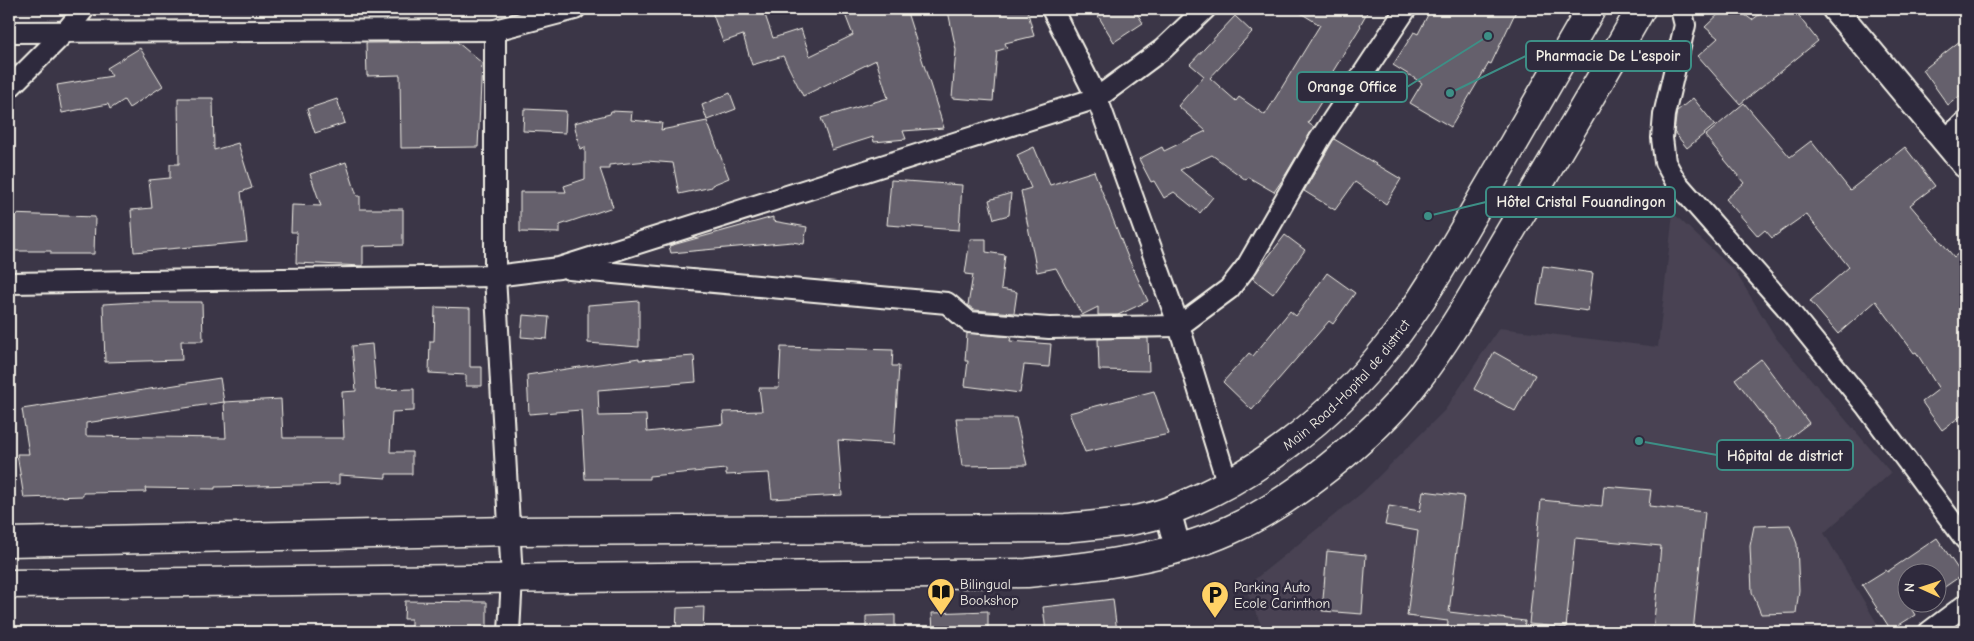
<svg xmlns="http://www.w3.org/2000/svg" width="1974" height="641" font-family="'Comic Neue',sans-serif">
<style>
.built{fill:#484352}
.building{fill:#65616c;stroke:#f4f1e8;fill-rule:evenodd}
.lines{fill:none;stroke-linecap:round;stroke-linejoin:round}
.minor-casing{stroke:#f4f1e8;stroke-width:24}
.tertiary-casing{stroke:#f4f1e8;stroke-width:29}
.secondary-casing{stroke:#f4f1e8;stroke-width:31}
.minor{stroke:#2f2a3d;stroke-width:20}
.tertiary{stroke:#2f2a3d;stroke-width:25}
.secondary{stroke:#2f2a3d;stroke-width:28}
.labels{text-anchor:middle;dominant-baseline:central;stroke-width:5;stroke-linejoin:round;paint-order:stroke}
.street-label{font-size:14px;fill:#f4f1e8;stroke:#2f2a3d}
.poi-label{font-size:14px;fill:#f4f1e8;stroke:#2f2a3d;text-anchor:start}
.leader{fill:none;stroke:#3d8f86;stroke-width:2}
.callout-dot{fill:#3d8f86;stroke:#2f2a3d;stroke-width:2}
.callout{fill:#2f2a3d;stroke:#3d8f86;stroke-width:2}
.callout-label{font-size:15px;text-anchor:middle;font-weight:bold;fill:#f4f1e8}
</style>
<rect width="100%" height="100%" fill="#3b3647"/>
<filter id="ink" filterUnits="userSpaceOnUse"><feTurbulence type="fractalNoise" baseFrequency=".02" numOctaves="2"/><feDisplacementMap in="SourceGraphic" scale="10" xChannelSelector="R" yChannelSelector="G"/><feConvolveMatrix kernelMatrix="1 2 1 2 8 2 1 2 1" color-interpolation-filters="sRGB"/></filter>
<g filter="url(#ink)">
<!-- built -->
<polygon class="built" points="1673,213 1735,271 1776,338 1891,473 1824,533 1882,632 1264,632 1245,587 1363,492 1445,410 1499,328 1658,347"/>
<!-- building -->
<g class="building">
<polygon points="711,9 763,9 773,38 801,29 810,56 853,35 843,9 906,9 944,128 903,131 906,139 874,142 873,137 832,150 821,118 888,98 876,60 803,96 783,56 752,65 743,35 723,42"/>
<polygon points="959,9 1027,9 1034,36 1005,43 1007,48 997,51 993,101 952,98 956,50 948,11"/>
<polygon points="1094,9 1134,9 1143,23 1114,42"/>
<polygon points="1294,9 1369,9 1360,25 1361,26 1327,81 1332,84 1308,123 1314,127 1283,179 1274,192 1248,177 1246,180 1212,155 1180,170 1213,197 1200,213 1174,192 1164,198 1154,181 1151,182 1139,159 1162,147 1164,151 1206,131 1178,106 1204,76 1190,64 1235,16 1252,32 1210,78 1236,101 1239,97 1265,115 1320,25"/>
<polygon points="1431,9 1517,9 1491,64 1489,63 1451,127 1410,103 1422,83 1393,65 1414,32 1418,34"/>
<polygon points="1724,9 1737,9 1752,20 1767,9 1793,9 1818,41 1740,104 1698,56 1718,38 1705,27"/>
<polygon points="1965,37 1965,92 1948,105 1923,70"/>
<polygon points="457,42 482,63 478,147 401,148 400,75 367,76 366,43"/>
<polygon points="140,48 163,86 129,108 124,100 110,109 108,104 62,113 57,85 112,76 107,68"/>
<polygon points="730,93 736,109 707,120 702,105"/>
<polygon points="178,98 213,98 214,150 238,143 252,188 241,192 247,242 134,252 131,210 152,208 149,180 170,178 170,164 179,164"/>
<polygon points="1693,98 1715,125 1687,148 1674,132 1676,117 1677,111"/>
<polygon points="337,99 345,123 315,133 307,109"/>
<polygon points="1744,103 1790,157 1811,141 1850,190 1905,147 1935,186 1910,205 1954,257 1965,248 1965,413 1942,430 1922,402 1939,389 1916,352 1914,353 1876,301 1838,334 1810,301 1849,267 1806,214 1772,238 1765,230 1758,236 1726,199 1744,183 1705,136"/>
<polygon points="524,109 566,111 565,133 523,131"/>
<polygon points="611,111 632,112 631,120 662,123 661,130 707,121 729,178 712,185 712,187 679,194 673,163 647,161 609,165 609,169 600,169 613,207 560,225 560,233 520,232 520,192 566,192 564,186 585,179 585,147 580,149 574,123 610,114"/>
<polygon points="1334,139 1401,179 1386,204 1355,182 1335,210 1304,191"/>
<polygon points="1034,147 1050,185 1094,171 1127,255 1148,301 1118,315 1098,315 1098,307 1082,315 1056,268 1037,272 1021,191 1031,188 1017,155"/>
<polygon points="346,162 357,196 360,196 360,209 403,209 403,245 363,246 363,266 296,263 297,232 291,232 292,205 321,206 310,174"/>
<polygon points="891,180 962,185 959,230 887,225"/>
<polygon points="1011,193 1009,215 994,219 989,200"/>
<polygon points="9,214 95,217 94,254 51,254 51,251 9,251"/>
<polygon points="773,217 773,221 807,227 804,244 792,242 671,253 669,246"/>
<polygon points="1285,235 1305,250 1273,294 1252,278"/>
<polygon points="970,239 986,239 986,252 1005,255 1001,289 1017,292 1014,313 974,310 968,305 973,275 965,274"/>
<polygon points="1543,266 1593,273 1588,311 1537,304"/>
<polygon points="1327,273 1355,293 1333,324 1329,321 1252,410 1223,382 1249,353 1253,356 1290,311 1296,316"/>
<polygon points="639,301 639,347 588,343 588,305"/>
<polygon points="138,302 202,302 203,341 181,341 182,360 105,362 103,304"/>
<polygon points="435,307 470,308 470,367 482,367 482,386 466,386 466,375 429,373 430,341 434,341"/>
<polygon points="523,315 549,317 547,339 521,337"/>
<polygon points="967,333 1011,337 1010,341 1051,344 1049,367 1024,365 1020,393 965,386 968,361 965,361"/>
<polygon points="1148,338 1149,371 1099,370 1098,339"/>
<path d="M 372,344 L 376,390 L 414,389 L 414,411 L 392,412 L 390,452 L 412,452 L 412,474 L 386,474 L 386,478 L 339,475 L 339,484 L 215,487 L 215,489 L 145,488 L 146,492 L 83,493 L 83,496 L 24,498 L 17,454 L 29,454 L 22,409 L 220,378 L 224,402 L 281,399 L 283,438 L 344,438 L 342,392 L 356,391 L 352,346 ZM 224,402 L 226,438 L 86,436 L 86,423 Z"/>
<polygon points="781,347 893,350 892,366 899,366 894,444 838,440 842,495 772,499 769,473 726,475 726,469 649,476 649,479 585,479 581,410 529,414 527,375 639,358 639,360 694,356 696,382 598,390 599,416 646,415 647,432 724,424 723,412 762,411 759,388 779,388"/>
<polygon points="1494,352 1535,375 1515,411 1474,389"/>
<polygon points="1761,359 1809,423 1784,442 1735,379"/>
<polygon points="1154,391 1169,434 1085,452 1069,413"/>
<polygon points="956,418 1016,418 1027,465 962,466"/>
<polygon points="1604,486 1651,490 1649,506 1705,512 1693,632 1653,632 1661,546 1575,538 1566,628 1529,624 1541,500 1602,506"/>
<polygon points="1423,491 1464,496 1449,612 1525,621 1524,632 1447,632 1448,621 1407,616 1418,531 1385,525 1389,506 1420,511"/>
<polygon points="1790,525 1797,544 1799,590 1796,613 1761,614 1752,592 1750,546 1754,526"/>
<polygon points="1937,538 1962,575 1936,593 1936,574 1906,574 1906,604 1921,604 1912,610 1915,615 1891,630 1862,585 1886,570 1887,572"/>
<polygon points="1327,551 1366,555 1362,614 1322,611"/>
<polygon points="1113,599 1117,632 1046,632 1043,607"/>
<polygon points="405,601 487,602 487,632 411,632 411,619 404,619"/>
<polygon points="704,607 703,632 676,632 677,608"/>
<polygon points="988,611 988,632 933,632 932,613"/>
<polygon points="895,615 895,632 866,632 866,616"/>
</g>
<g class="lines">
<defs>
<g id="minor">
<polyline points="1052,9 1097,98 1179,326 1228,485"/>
<polyline points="1681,9 1685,25 1664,115 1662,138 1665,162 1676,182 1786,307 1867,407 1965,539"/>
<polyline points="495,30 495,276 512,578 509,632"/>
<polyline points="9,32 495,30 575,9"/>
<polyline points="9,88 67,30 84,9"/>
<polyline points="1945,140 1965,122"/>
<polyline points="569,269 947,303 969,322 1049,328 1179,326 1229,289 1247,266 1320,139 1406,9"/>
<polyline points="9,283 495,276 559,268 1097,98 1163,49 1205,9"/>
<polyline points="1929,632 1965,605"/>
</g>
<g id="tertiary">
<polyline points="1835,9 1965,165"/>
<polyline points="1168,512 1178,549"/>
</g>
<g id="secondary">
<path id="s1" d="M 9,542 L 510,531 L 1066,528 C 1100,524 1137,523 1169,511 C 1255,478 1331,418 1388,346 C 1428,295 1459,237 1492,181 C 1525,124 1558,66 1591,9"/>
<path d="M 9,584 L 1027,573 C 1097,566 1165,559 1230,530 C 1289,504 1374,436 1413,385 C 1451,336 1481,281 1513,227 C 1557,155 1599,82 1641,9"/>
</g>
</defs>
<!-- minor casing -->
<use href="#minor" class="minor-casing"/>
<!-- tertiary casing -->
<use href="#tertiary" class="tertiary-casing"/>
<!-- secondary casing -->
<use href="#secondary" class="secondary-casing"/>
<!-- minor -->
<use href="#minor" class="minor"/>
<!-- tertiary -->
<use href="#tertiary" class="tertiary"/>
<!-- secondary -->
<use href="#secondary" class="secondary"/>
</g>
</g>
<!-- icons -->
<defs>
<symbol id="library-pin" viewBox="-11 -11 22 30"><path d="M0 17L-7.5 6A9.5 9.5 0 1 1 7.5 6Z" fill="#ffd166" stroke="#2f2a3d"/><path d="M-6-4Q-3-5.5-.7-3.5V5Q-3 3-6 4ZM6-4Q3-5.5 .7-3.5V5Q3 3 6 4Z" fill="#111"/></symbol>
<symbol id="parking-pin" viewBox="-11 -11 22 30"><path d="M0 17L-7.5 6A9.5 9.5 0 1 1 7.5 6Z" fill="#ffd166" stroke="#2f2a3d"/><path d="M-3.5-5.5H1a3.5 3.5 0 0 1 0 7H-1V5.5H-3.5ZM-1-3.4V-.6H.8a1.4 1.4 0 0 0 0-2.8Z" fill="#111"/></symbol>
</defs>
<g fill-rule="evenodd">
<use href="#library-pin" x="925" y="576" width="32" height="43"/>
<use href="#parking-pin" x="1199" y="579" width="32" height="43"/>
</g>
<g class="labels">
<!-- street labels -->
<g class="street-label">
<text stroke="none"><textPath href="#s1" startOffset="1382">Main Road-Hopital de district</textPath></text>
</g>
<!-- poi labels -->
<g class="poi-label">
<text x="960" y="584">Bilingual<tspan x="960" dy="16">Bookshop</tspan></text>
<text x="1234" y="587">Parking Auto<tspan x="1234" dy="16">Ecole Carinthon</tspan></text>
</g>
</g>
<!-- callouts -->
<path class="leader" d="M1450 93L1526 56M1488 36L1407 87M1428 216L1486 202M1639 441L1717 455"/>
<g class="callout-dot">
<circle cx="1450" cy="93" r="5"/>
<circle cx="1488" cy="36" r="5"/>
<circle cx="1428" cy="216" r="5"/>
<circle cx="1639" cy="441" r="5"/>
</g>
<g class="callout">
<rect x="1526" y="41" width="165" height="30" rx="5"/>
<rect x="1297" y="72" width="110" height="30" rx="5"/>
<rect x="1486" y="187" width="189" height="30" rx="5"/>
<rect x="1717" y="440" width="136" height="30" rx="5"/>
</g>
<g class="callout-label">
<text x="1608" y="61">Pharmacie De L'espoir</text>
<text x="1352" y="92">Orange Office</text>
<text x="1581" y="207">Hôtel Cristal Fouandingon</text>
<text x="1785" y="461">Hôpital de district</text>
</g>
<!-- margin -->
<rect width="1974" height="641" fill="none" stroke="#2f2a3d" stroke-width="30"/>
<rect x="15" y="15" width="1944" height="611" fill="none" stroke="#f4f1e8" stroke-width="2" filter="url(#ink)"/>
<!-- north arrow -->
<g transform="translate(1922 588) rotate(273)"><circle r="24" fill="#2f2a3d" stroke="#7e7a81"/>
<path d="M0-4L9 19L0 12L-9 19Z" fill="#ffd166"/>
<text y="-8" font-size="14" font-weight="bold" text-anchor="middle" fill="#f4f1e8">N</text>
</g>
</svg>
